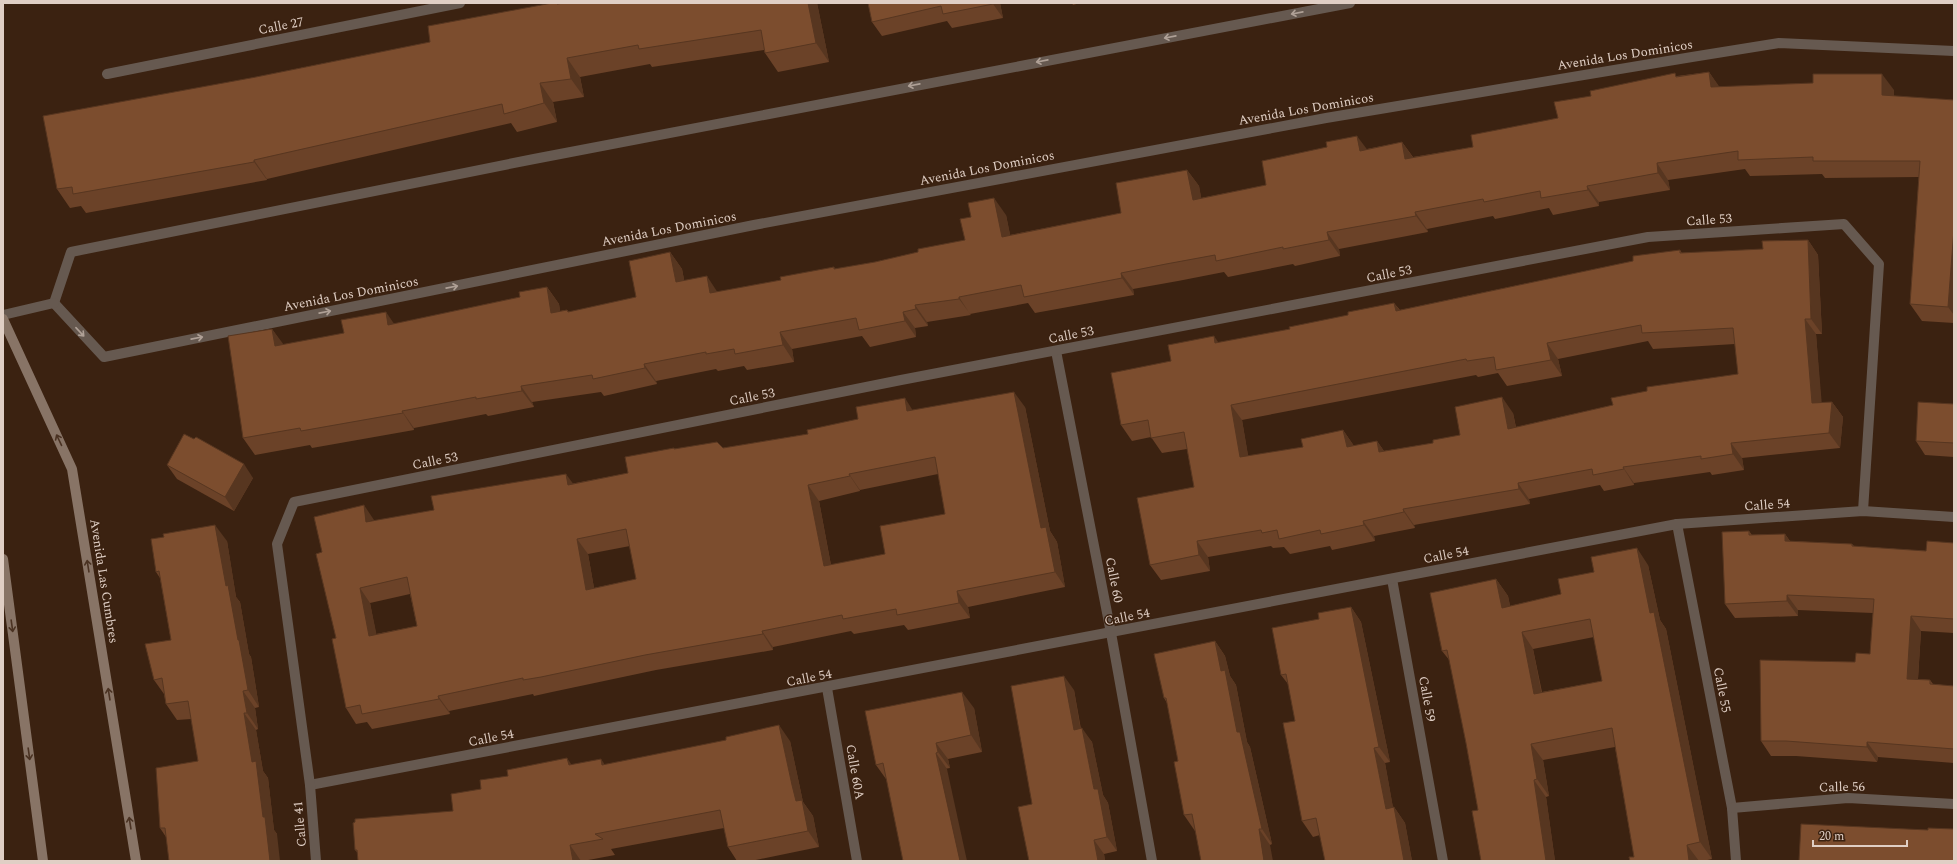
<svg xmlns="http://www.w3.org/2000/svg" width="1957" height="864" font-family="Spectral,serif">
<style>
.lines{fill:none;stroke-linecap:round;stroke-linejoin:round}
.street{stroke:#665950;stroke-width:10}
.secondary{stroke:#887466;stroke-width:10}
.wall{fill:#6b4228;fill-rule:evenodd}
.shaded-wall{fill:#573620}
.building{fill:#7c4d2e;stroke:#573620;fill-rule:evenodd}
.oneway{stroke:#afa096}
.oneway2{stroke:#4a3222}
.labels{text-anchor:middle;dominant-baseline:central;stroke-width:3;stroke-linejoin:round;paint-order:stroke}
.street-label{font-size:13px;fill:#e0cfc5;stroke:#3b2211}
</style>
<rect width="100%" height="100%" fill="#3b2211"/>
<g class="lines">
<!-- street -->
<g class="street">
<polyline points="107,74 460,3"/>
<polyline points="54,303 104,357 754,225 1326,118 1692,57 1779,43 1954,51"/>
<polyline points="54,303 71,252 534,159 1350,3"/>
<polyline points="3,315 54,303"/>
<polyline points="1056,351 1111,633 1152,861"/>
<polyline points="1677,524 1732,808 1736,861"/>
<polyline points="1392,579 1443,861"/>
<polyline points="827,688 857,861"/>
<polyline points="310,785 1677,524 1863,511 1954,517"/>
<polyline points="1732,808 1848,798 1954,804"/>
<polyline points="316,861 310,785 277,544 294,502 901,380 1648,237 1844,224 1879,264 1863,511"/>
</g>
<!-- secondary -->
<g class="secondary">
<polyline points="3,319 72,469 136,861"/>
<polyline points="3,559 43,861"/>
</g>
</g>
<!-- wall -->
<g class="wall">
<polygon points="552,3 557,3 558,4 564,3 817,3 829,62 778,72 765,53 764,50 652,67 650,64 580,77 584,97 553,102 557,122 517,132 511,123 267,179 267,180 86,213 81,206 70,208 57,189 256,77 430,42"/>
<polygon points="868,3 1000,3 1003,18 952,28 947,21 882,36 872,22"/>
<polygon points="1072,3 1080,3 1073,5"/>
<polygon points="1709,72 1719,87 1894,90 1894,96 1954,100 1954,323 1922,321 1910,304 1919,177 1825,178 1822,174 1750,176 1745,169 1668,180 1670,190 1599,202 1599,206 1553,215 1549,208 1495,219 1493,216 1427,229 1428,232 1339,249 1340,256 1295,266 1293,264 1228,277 1224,272 1178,281 1133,289 1134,295 1035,313 1028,303 970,314 971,315 927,322 928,326 915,328 916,337 870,347 862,336 792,349 794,362 747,370 744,366 718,371 716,369 656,381 657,384 604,396 601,392 532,402 534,407 488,416 486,414 414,428 414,430 312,448 310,445 255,455 243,438 272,329 283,345 394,324 520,297 547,287 559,304 560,311 567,310 569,312 636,297 670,252 682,269 684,280 718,292 781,280 834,267 835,269 875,262 918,252 965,240 1006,215 1010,235 1121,213 1187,170 1199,186 1201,198 1266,185 1367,149 1402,142 1413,157 1473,147 1558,118 1591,96 1677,76"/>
<path d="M 1808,240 L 1818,255 L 1822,334 L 1816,334 L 1821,402 L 1832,402 L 1843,417 L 1840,448 L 1742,458 L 1744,470 L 1712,475 L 1710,472 L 1634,483 L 1634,485 L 1604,491 L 1600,485 L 1529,499 L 1530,504 L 1414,525 L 1415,528 L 1374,536 L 1375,541 L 1332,550 L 1330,546 L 1290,554 L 1284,547 L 1273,548 L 1271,546 L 1208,557 L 1210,571 L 1161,580 L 1150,565 L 1194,487 L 1187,449 L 1162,453 L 1151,437 L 1132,441 L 1121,425 L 1218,343 L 1290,329 L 1348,315 L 1394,303 L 1400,310 L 1633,261 L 1680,250 L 1682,253 L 1763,249 ZM 1648,341 L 1653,349 L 1735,344 L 1738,374 L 1613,405 L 1516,427 L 1513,413 L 1460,435 L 1433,443 L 1384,451 L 1377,441 L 1354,446 L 1343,430 L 1303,447 L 1248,456 L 1242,420 L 1476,375 L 1478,377 L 1498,373 L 1507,386 L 1562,376 L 1558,359 Z"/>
<polygon points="1954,404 1954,457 1925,455 1916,441"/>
<path d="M 1025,407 L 1050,531 L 1057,542 L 1065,587 L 968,607 L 970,618 L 908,630 L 904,625 L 854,634 L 851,631 L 773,647 L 773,650 L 656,670 L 552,692 L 534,696 L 533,694 L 449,711 L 450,714 L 372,729 L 367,722 L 356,724 L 346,708 L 336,638 L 322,552 L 374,521 L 434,510 L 628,473 L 674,448 L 675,449 L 723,448 L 808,434 L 913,410 ZM 938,474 L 945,514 L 885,554 L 831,565 L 819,501 L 860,491 L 860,490 ZM 630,546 L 636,579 L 594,588 L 588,554 ZM 410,594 L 417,626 L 376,634 L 370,603 Z"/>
<polygon points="167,465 253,478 234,511 177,479"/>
<polygon points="1749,531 1752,535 1785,534 1790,541 1852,544 1854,546 1926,551 1954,543 1954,633 1921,631 1918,679 1930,680 1933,684 1954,686 1954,763 1878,757 1877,762 1796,756 1771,756 1761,741 1855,662 1870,654 1873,613 1798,610 1798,616 1735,618 1725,604"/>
<polygon points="227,541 236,597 240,602 249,654 251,657 259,707 255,708 258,729 256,730 263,771 268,778 274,830 277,834 166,837 160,828 198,761 191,719 177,720 166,704 164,694 154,680 171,640 160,578 156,572"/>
<path d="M 1648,565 L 1660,620 L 1666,629 L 1712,859 L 1703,861 L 1630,861 L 1634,857 L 1615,747 L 1543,760 L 1549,796 L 1546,797 L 1555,861 L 1481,861 L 1478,810 L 1466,743 L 1450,661 L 1442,651 L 1496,579 L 1508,596 L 1510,606 L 1561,594 ZM 1594,637 L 1602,681 L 1542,692 L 1533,649 Z"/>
<polygon points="1351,607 1361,622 1390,762 1385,763 1393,808 1394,807 1405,823 1412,861 1325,861 1320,835 1313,837 1302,821 1295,721 1288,684 1281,675 1319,619"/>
<polygon points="1215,641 1225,656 1230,676 1236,685 1247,742 1250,747 1272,844 1270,845 1195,831 1184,815 1178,761 1167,703 1164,698"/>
<polygon points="1074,690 1081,729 1092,742 1103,795 1108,803 1117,851 1104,854 1105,861 1029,861 1032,804"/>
<polygon points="974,708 982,752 948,759 950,768 886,779 876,765"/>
<polygon points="790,741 803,802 813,816 819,847 751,861 737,861 728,847 724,828 611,849 615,855 583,861 358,861 358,853 355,850 453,811 481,789 508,776 572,765 605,765"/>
</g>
<!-- shaded-wall -->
<g class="shaded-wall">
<polygon points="808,3 817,3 829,62 816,43"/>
<polygon points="993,3 1000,3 1003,18 993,4"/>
<polygon points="567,58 580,77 584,97 571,79"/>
<polygon points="1709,72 1721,89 1711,87"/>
<polygon points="1882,74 1894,90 1894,112 1882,95"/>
<polygon points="540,83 553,102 557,122 544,103"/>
<polygon points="1357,136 1369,152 1360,151"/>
<polygon points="1402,142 1414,159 1405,159"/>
<polygon points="254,160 267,179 267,180 254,162"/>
<polygon points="1657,163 1668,180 1670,190 1658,173"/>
<polygon points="1187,170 1199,186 1205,217 1193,200"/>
<polygon points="1587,186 1599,202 1599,206 1588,190"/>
<polygon points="994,198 1006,215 1014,253 1002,237"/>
<polygon points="1415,212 1427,229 1428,232 1416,216"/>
<polygon points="1954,229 1954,315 1948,307"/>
<polygon points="1327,232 1339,249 1340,256 1329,240"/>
<polygon points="1808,240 1818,255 1822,334 1811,319"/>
<polygon points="670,252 682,269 688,299 676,282"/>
<polygon points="1121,273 1133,289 1134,295 1122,278"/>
<polygon points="707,276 718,293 710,293"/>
<polygon points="547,287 559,304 563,330 551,313"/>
<polygon points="959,297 970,314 971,315 959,299"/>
<polygon points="1394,303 1405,318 1396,311"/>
<polygon points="915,305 927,322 928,326 916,309"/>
<polygon points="386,312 397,328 388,325"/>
<polygon points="903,312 915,328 916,337 905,321"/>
<polygon points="1805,319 1816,334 1823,418 1812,403"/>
<polygon points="272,329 284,345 275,346"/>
<polygon points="780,332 792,349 794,362 783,345"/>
<polygon points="1214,336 1225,352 1215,343"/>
<polygon points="1547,343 1558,359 1562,376 1551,360"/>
<polygon points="644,364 656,381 657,384 645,368"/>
<polygon points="521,386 532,402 534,407 522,391"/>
<polygon points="1014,392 1025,407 1050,531 1057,542 1065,587 1055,572 1041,528"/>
<polygon points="1502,397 1513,413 1519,444 1508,429"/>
<polygon points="905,398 915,414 907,411"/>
<polygon points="1832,402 1843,417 1840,448 1829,433"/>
<polygon points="1231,405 1242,420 1251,472 1240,457"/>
<polygon points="402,411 414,428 414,430 403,413"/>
<polygon points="1343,430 1354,446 1347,447"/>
<polygon points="1377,441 1388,457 1379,452"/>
<polygon points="1731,443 1742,458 1744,470 1733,454"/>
<polygon points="244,464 253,478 234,511 225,497"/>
<polygon points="1623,467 1634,483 1634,485 1624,469"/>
<polygon points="566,474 577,489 568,485"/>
<polygon points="849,474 860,490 860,491 850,476"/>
<polygon points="1518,483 1529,499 1530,504 1519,489"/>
<polygon points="808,485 819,501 834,582 824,566"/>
<polygon points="364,505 374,520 366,522"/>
<polygon points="1403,509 1414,525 1415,528 1404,512"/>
<polygon points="1363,521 1374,536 1375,541 1364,525"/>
<polygon points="215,525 227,541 236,597 240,602 249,654 251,657 259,707 248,690 238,640 226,586"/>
<polygon points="1785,534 1795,549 1785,541"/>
<polygon points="577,539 588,554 597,605 586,590"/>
<polygon points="1197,541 1208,557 1210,571 1199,555"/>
<polygon points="1637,548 1648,565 1660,620 1666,629 1712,859 1700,842 1650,613"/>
<polygon points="1496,579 1508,596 1514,625 1502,608"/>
<polygon points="360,588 370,603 380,651 369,636"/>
<polygon points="957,591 968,607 970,618 959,603"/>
<polygon points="1787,595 1798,610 1798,616 1787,601"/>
<polygon points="1351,607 1361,622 1390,762 1379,747"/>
<polygon points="1911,616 1921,631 1917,693 1907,679"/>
<polygon points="762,631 773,647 773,650 763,634"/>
<polygon points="1522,632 1533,649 1545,711 1534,694"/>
<polygon points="1215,641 1225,656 1230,676 1236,685 1247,742 1250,747 1272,844 1262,829 1221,671"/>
<polygon points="1064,676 1074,690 1083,744 1074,730"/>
<polygon points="243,691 255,708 258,729 247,713"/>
<polygon points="962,692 974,708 982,752 971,735"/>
<polygon points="438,696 449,711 450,714 439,699"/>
<polygon points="244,713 256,730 263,771 268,778 274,830 277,834 280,861 270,861 252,762"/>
<polygon points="779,725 790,741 803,802 813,816 819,847 808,831 796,801 792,785"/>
<polygon points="1082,728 1092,742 1103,795 1108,803 1117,851 1107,837 1094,789"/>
<polygon points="1867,742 1878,757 1877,762 1867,747"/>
<polygon points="936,743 948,759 950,768 938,752"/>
<polygon points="1531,744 1543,760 1549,796 1537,779"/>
<polygon points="1374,748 1385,763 1396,824 1386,809"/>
<polygon points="936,753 947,769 967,861 960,861"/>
<polygon points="567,758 578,774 569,765"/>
<polygon points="601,759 612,775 602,765"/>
<polygon points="1534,780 1546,797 1555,861 1546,861"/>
<polygon points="1394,807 1405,823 1412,861 1404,861"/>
<polygon points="1259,829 1270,845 1273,861 1264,861"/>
<polygon points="1094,840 1104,854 1105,861 1098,861"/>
<polygon points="570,845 581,861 573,861"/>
<polygon points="1687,845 1699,861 1689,861"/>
</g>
<!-- building -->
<g class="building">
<polygon points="552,3 557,3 557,4 564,3 808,3 816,43 765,53 761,30 639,49 638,45 567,58 571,79 540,83 544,103 504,114 502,104 254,160 254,162 73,194 72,187 57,189 43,116 256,77 430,42 428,26"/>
<polygon points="868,3 993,3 993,4 943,14 941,6 872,22"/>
<polygon points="1709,72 1711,87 1813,83 1813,74 1882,74 1882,95 1954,100 1954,229 1948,307 1910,304 1920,161 1813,161 1813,157 1738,160 1738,151 1657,163 1658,173 1587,186 1588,190 1541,198 1540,191 1484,202 1483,199 1415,212 1416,216 1327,232 1329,240 1283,249 1283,247 1216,261 1215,255 1166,264 1121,273 1122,278 1024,297 1021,285 959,297 959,299 915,305 916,309 903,312 905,321 859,330 856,318 780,332 783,345 735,354 734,349 706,354 706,352 644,364 645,368 593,379 592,375 521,386 522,391 476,399 476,397 402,411 403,413 301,431 300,428 243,438 228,336 272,329 275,346 344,333 341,320 386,312 388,325 520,297 519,292 547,287 551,313 567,310 568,312 636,297 629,261 670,252 676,282 707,276 710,293 781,280 780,277 834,267 834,269 875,262 918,252 918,249 965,240 960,219 971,217 968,203 994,198 1002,237 1121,213 1116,183 1187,170 1193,200 1266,185 1262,161 1327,147 1326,142 1357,136 1360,151 1402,142 1405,159 1473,147 1471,135 1558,118 1554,102 1591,96 1590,91 1675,73 1676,77"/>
<path d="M 1808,240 L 1811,319 L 1805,319 L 1812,403 L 1832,402 L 1829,433 L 1731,443 L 1733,454 L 1701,459 L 1701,456 L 1623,467 L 1624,469 L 1593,475 L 1592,469 L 1518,483 L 1519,489 L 1403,509 L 1404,512 L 1363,521 L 1364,525 L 1321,534 L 1320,530 L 1279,539 L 1277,530 L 1262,533 L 1261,530 L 1197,541 L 1199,555 L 1150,565 L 1137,498 L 1194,487 L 1184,432 L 1151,438 L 1148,420 L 1121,425 L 1111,373 L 1171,361 L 1168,345 L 1214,336 L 1215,343 L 1290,329 L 1289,327 L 1348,315 L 1348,312 L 1394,303 L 1396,311 L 1633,261 L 1633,256 L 1680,250 L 1680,253 L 1763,249 L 1762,241 ZM 1641,325 L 1642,333 L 1733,328 L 1738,374 L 1647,387 L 1647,391 L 1611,398 L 1613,405 L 1508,429 L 1502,397 L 1455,407 L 1460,435 L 1433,440 L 1433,443 L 1379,452 L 1377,441 L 1347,447 L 1343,430 L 1301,439 L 1303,447 L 1240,457 L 1231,405 L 1466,359 L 1467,361 L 1494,357 L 1496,370 L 1551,360 L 1547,343 Z"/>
<path d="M 1014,392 L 1041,528 L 1046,527 L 1055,572 L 957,591 L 959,603 L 897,615 L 896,609 L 843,619 L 842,615 L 762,631 L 763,634 L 645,655 L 541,677 L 523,680 L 523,678 L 438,696 L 439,699 L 362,714 L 360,705 L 346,708 L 332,639 L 336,638 L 316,554 L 322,552 L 314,517 L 364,505 L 366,522 L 434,510 L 431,496 L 566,474 L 568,485 L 628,473 L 625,457 L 674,448 L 674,449 L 717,442 L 723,448 L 808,434 L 807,430 L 858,419 L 856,407 L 905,398 L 907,411 ZM 935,457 L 945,514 L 880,526 L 885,554 L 824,566 L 808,485 L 850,476 L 849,474 ZM 626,529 L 636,579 L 586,590 L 577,539 ZM 407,577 L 417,626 L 369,636 L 360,588 Z"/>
<polygon points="1918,402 1954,404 1954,443 1916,441"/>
<polygon points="184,434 194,439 196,437 244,464 225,497 167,465"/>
<polygon points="215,525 226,586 228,585 238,640 239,640 248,690 243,691 247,713 244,713 252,762 256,761 263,817 265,817 270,861 169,861 165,828 160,828 156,768 198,761 188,701 166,704 162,678 154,680 145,644 171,640 159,571 156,572 151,539 164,537 163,534"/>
<polygon points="1749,531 1749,535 1785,534 1785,541 1852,544 1852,546 1926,551 1927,541 1954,543 1954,619 1911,616 1907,679 1930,680 1930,684 1954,686 1954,749 1867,742 1867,747 1786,741 1761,741 1760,660 1855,662 1856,653 1870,654 1874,599 1787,595 1787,601 1725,604 1722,532"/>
<path d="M 1637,548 L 1650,613 L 1654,612 L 1700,842 L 1687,845 L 1689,861 L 1630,861 L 1629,857 L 1634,857 L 1612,728 L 1531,744 L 1537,779 L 1534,780 L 1546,861 L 1481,861 L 1472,811 L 1478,810 L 1466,743 L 1447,650 L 1442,651 L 1430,593 L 1496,579 L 1502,608 L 1561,594 L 1558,579 L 1594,572 L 1591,557 ZM 1590,619 L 1602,681 L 1534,694 L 1522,632 Z"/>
<polygon points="1351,607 1379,747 1374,748 1386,809 1394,807 1404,861 1325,861 1316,818 1302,821 1283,723 1295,721 1286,674 1281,675 1272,628 1319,619 1318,613"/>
<polygon points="1215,641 1221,671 1225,670 1237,732 1240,732 1262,829 1259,829 1264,861 1201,861 1192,814 1184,815 1174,762 1178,761 1166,698 1164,698 1154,654"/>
<polygon points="1064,676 1074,730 1082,728 1094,789 1098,789 1107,837 1094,840 1098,861 1029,861 1018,807 1032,804 1011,686"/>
<polygon points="962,692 971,735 936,743 938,752 936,753 960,861 903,861 883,763 876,765 865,711"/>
<polygon points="779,725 792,785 796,801 802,800 808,831 728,847 720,810 595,834 603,839 570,845 573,861 358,861 357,850 355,850 353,823 355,822 355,819 453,811 451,794 481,789 480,780 508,776 507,770 567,758 569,765 601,759 602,765 726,740 726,737"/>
<polygon points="1801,824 1928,830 1928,828 1954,829 1954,861 1799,861"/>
</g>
<!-- one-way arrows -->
<defs><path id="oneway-shaft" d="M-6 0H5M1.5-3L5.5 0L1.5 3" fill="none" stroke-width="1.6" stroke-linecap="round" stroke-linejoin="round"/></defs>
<g class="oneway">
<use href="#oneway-shaft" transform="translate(1297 13) rotate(169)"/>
<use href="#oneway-shaft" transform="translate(1170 37) rotate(169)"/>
<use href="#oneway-shaft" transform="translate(1042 61) rotate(169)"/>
<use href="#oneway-shaft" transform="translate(914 85) rotate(169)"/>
<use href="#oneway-shaft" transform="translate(452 287) rotate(-11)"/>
<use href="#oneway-shaft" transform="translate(325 312) rotate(-11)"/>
<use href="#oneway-shaft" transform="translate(80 332) rotate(47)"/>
<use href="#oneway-shaft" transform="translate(197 338) rotate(-11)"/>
</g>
<g class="oneway2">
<use href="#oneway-shaft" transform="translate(59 440) rotate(-115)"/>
<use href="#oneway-shaft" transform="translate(88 566) rotate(-99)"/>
<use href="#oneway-shaft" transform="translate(12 626) rotate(82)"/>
<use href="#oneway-shaft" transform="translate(109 694) rotate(-99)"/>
<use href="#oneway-shaft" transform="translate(29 754) rotate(82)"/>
<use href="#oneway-shaft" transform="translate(130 823) rotate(-99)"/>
</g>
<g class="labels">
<!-- street labels -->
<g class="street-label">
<text transform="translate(281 26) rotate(-11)">Calle 27</text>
<text transform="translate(1625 55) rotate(-9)">Avenida Los Dominicos</text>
<text transform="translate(1306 109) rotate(-10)">Avenida Los Dominicos</text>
<text transform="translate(987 168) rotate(-11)">Avenida Los Dominicos</text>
<text transform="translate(1709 220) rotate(-4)">Calle 53</text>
<text transform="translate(669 229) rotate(-11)">Avenida Los Dominicos</text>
<text transform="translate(1389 274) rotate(-11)">Calle 53</text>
<text transform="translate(351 294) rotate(-11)">Avenida Los Dominicos</text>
<text transform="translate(1071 335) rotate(-11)">Calle 53</text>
<text transform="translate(752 397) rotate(-11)">Calle 53</text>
<text transform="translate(435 461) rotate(-11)">Calle 53</text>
<text transform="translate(1767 505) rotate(-4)">Calle 54</text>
<text transform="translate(1446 555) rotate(-11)">Calle 54</text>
<text transform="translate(1114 580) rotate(79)">Calle 60</text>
<text transform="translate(104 581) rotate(81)">Avenida Las Cumbres</text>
<text transform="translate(1127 617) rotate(-11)">Calle 54</text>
<text transform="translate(809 678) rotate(-11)">Calle 54</text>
<text transform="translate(1722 690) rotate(79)">Calle 55</text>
<text transform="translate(1427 699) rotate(80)">Calle 59</text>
<text transform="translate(491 738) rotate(-11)">Calle 54</text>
<text transform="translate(855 772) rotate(80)">Calle 60A</text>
<text transform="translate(1842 787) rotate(-1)">Calle 56</text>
<text transform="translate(300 824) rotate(-95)">Calle 41</text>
</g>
</g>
<!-- border -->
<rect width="1957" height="864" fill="none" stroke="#e0cfc5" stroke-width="8"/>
<!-- scale -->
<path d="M1813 840v6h94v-6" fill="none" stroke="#e0cfc5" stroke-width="2"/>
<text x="1819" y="840" font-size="12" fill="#e0cfc5" stroke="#3b2211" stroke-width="3" paint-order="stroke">20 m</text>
</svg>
